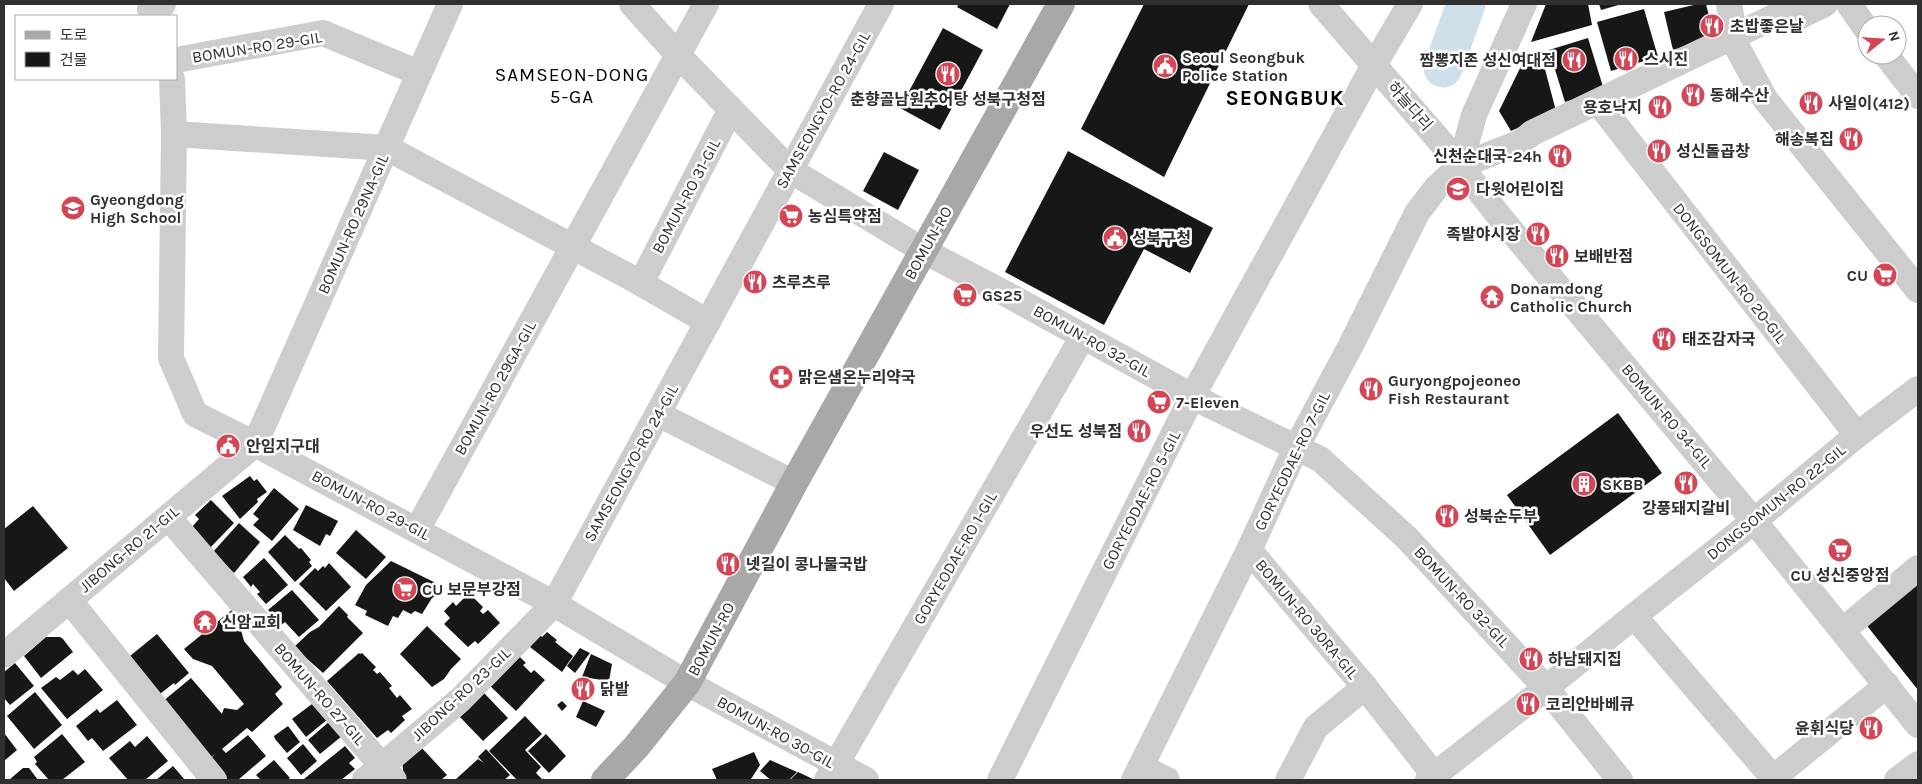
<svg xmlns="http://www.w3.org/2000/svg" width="1922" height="784" font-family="Karla,'Noto Sans KR',sans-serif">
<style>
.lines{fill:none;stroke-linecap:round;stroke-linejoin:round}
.river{stroke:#cee0e9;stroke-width:39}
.building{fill:#171717}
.minor{stroke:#cdcdcd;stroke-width:26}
.major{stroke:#a8a8a8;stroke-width:28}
.labels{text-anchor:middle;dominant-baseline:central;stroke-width:5;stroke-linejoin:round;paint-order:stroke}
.poi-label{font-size:16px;font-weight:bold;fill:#303030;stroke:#fff;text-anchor:start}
.street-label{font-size:16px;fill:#303030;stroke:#fff}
.quarter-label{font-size:19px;letter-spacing:1px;fill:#000;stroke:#fff}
.district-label{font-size:21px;font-weight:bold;letter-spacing:1px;fill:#000;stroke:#fff}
</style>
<rect width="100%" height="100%" fill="#fff"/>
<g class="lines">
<!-- river -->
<polyline class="river" points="1443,68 1466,4"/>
</g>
<!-- building -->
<g class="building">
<polygon points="959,4 1010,4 997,29 957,7"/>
<polygon points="1144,4 1249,4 1164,177 1081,129"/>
<polygon points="1546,4 1588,4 1592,25 1531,42"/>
<polygon points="1599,4 1622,4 1601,10"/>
<polygon points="1698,4 1706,4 1714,36 1673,50 1664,12"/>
<polygon points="1644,9 1658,57 1611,71 1597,22"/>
<polygon points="943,28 983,50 940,130 900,108"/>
<polygon points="1588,38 1604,90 1565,102 1549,50"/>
<polygon points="1541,54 1556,111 1511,131 1499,111 1525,58"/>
<polygon points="1068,151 1213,228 1190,273 1144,249 1104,325 1005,272"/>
<polygon points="884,152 919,170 898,210 863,191"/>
<polygon points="1618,413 1662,473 1550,555 1507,495"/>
<polygon points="250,476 254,481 257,479 267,492 257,499 258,502 240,519 222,496"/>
<polygon points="274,488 299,509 272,541 253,525 259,519 253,514"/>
<polygon points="211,500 234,523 209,549 192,527 199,519 195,515"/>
<polygon points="306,505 338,521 330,536 326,534 320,546 293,530"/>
<polygon points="33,506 68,548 14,591 4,578 4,529"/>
<polygon points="239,523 260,542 234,573 213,552"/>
<polygon points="356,530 386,557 366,579 336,553"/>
<polygon points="285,535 299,549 301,548 311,560 309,562 312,566 295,582 268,552"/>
<polygon points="264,558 288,585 266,604 257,594 260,592 253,584 251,587 243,577"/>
<polygon points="391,561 440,585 435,596 432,598 422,614 415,611 411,614 403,610 398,618 393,616 388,626 365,615 367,611 355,605 366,585"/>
<polygon points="329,563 351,587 326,611 299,584 315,568 318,571 323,566 325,568"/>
<polygon points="1918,579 1918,690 1864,622"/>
<polygon points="292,590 319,620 299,637 285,622 281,625 268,610"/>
<polygon points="469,593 483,607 480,611 483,614 488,610 500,623 478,644 475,641 468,647 444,624 450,618 444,611 453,602 456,606"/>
<polygon points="339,606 348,615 347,617 363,633 323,673 305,657 295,646 310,632 319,627"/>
<polygon points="233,609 247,625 241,630 244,641 282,687 275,694 283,704 252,732 247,728 222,749 226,753 248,735 266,756 238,780 228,780 210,759 215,754 210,758 162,702 191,678 222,714 224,708 237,710 244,704 212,666 193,659 184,649"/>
<polygon points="427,626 461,659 451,669 444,679 432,687 400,654"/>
<polygon points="547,632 557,640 555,642 573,656 562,672 530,647 539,634 542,637"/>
<polygon points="157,634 189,673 175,685 174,683 156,697 125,660"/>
<polygon points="46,637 60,637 63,639 73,652 41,678 24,656"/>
<polygon points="580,648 590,653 575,673 567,666"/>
<polygon points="514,651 526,663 523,665 531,673 534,670 545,680 516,711 484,680"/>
<polygon points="359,653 360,654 362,653 376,667 373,670 377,674 380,672 392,686 389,688 397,698 400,695 412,709 402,716 405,720 391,733 388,730 377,738 327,681"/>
<polygon points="591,654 612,664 609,681 582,677"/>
<polygon points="15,663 34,686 10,705 4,698 4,672"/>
<polygon points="85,669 103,690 67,719 41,688 56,677 60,680 73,670 78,675"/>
<polygon points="35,692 62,725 34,749 7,716"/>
<polygon points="484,693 508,718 483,741 460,717"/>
<polygon points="117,700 137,725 103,751 92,738 88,741 76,726 97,709 100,713"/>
<polygon points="562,701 567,706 562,711 557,705"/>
<polygon points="583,701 605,711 596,727 576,717"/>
<polygon points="312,704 328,719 306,737 292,719"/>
<polygon points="525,716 542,734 525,750 541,767 536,773 543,780 517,780 489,751"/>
<polygon points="330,721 342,736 320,754 308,740"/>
<polygon points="288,726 300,742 287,753 275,739 274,736"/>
<polygon points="4,733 17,750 4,761"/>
<polygon points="62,734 85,762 62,780 49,780 35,764 37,762 34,757"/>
<polygon points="546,734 566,756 549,773 528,751"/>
<polygon points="147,736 168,761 145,780 128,780 109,758 130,741 135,747"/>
<polygon points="303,744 317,761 301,775 287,758"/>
<polygon points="345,746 355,758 349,763 355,769 341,780 305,780 304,779"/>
<polygon points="420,746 447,775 441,780 406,780 404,778 402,760"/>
<polygon points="486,749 510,775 504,780 455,780 478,759 484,763 478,757"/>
<polygon points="754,752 760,765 751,779 717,780 712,769"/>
<polygon points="274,760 290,778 287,780 261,780 256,775"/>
<polygon points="770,760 797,772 789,780 771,780 760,771"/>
<polygon points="173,766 185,780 156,780"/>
<polygon points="23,768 29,768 38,780 9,780"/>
<polygon points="798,772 815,780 790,780"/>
</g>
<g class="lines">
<!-- minor -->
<g class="minor">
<polyline points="632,4 678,55 790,170 924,251 1008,295 1199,400 1320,459 1407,538 1546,688 1620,780"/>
<polyline points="1321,4 1446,148 1499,216 1754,521 1918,725"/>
<polyline points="1729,4 1735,37"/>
<polyline points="1849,4 1867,30"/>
<polyline points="150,9 163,4"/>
<polyline points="1788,22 1825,4"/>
<polyline points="1737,47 1765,99 1918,290"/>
<polyline points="1886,55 1918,96"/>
<polyline points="176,60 323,33 419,73"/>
<polyline points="172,79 174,134 171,358 195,414 255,444 549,601 687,683 866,780"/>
<polyline points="1604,110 1857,435"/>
<polyline points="174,134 387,148 628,276 708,322"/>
<polyline points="1460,166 1474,115 1524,4"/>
<polyline points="641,283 731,109"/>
<polyline points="658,414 794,483"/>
<polyline points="168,517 394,780"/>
<polyline points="417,530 706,4"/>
<polyline points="1249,550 1365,687 1438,780"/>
<polyline points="69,600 214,780"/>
<polyline points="1634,616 1775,780"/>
<polyline points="1843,630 1918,568"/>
<polyline points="4,655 255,444 450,4"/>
<polyline points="1141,767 1167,780"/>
<polyline points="1773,778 1887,685"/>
<polyline points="365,780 460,700 554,604 881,4"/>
<polyline points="827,780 1083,336"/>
<polyline points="1000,780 1192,397 1374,65 1410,4"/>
<polyline points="1134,780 1249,550 1296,448 1351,345 1417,213 1436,188 1460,166 1521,142 1532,133 1801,4"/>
<polyline points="1288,780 1316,727 1365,687"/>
<polyline points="1428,780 1546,688 1634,616 1754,521 1857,435 1918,389"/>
<polyline points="1897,780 1918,764"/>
</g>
<!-- major -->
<polyline class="major" points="605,780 636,747 687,683 794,483 1061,4"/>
</g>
<!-- icons -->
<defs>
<symbol id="restaurant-disc" viewBox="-11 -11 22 22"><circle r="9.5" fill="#d44556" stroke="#fff"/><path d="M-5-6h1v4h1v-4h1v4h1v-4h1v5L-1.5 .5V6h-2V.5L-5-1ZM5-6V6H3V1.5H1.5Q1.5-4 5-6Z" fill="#fff"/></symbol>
<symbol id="civic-disc" viewBox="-11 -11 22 22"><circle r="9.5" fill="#d44556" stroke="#fff"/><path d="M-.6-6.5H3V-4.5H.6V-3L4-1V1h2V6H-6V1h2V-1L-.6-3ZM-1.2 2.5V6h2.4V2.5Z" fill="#fff"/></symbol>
<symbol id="school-disc" viewBox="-11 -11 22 22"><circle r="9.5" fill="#d44556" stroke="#fff"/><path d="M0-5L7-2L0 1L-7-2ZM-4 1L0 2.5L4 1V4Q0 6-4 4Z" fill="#fff"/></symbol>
<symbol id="supermarket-disc" viewBox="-11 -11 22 22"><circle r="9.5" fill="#d44556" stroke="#fff"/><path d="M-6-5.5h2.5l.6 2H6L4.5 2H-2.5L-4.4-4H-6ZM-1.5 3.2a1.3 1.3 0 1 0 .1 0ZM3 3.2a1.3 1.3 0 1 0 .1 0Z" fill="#fff"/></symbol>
<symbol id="temple-disc" viewBox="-11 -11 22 22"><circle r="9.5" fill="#d44556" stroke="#fff"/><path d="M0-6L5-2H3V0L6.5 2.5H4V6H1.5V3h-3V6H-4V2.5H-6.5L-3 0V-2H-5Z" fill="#fff"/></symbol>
<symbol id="pharmacy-disc" viewBox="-11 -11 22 22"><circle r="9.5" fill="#d44556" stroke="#fff"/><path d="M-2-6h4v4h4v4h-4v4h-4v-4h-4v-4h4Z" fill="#fff"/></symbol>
<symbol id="building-disc" viewBox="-11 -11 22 22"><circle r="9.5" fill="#d44556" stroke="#fff"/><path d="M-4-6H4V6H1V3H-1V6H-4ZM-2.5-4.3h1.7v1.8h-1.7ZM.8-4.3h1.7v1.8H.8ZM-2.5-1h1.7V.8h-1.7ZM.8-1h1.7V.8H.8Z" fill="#fff"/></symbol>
</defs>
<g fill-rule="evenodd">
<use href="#restaurant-disc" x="1698" y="12" width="28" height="28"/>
<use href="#restaurant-disc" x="1612" y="45" width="28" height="28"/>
<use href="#restaurant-disc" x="1560" y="46" width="28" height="28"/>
<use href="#civic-disc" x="1151" y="52" width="28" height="28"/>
<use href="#restaurant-disc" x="934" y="60" width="28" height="28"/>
<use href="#restaurant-disc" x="1679" y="81" width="28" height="28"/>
<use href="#restaurant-disc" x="1797" y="89" width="28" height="28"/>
<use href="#restaurant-disc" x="1646" y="93" width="28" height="28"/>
<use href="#restaurant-disc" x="1837" y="125" width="28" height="28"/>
<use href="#restaurant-disc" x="1645" y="137" width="28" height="28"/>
<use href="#restaurant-disc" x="1546" y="142" width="28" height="28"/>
<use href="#school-disc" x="1444" y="175" width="28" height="28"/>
<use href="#school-disc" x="59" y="194" width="28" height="28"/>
<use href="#supermarket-disc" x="777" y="202" width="28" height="28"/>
<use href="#restaurant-disc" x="1524" y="220" width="28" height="28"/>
<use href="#civic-disc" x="1101" y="224" width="28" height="28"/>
<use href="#restaurant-disc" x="1543" y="242" width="28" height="28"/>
<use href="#supermarket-disc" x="1871" y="261" width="28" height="28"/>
<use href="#restaurant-disc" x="741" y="268" width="28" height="28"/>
<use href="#supermarket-disc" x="951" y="281" width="28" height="28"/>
<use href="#temple-disc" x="1478" y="283" width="28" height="28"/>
<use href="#restaurant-disc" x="1650" y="325" width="28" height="28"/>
<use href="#pharmacy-disc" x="767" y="363" width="28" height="28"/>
<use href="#restaurant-disc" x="1357" y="375" width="28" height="28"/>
<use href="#supermarket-disc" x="1145" y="388" width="28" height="28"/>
<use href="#restaurant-disc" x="1125" y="417" width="28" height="28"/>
<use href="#civic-disc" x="214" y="432" width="28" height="28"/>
<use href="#restaurant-disc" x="1672" y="469" width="28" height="28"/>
<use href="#building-disc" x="1570" y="470" width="28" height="28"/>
<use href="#restaurant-disc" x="1433" y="502" width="28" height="28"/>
<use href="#supermarket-disc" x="1826" y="536" width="28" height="28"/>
<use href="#restaurant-disc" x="714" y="550" width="28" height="28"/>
<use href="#supermarket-disc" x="391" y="575" width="28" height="28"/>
<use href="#temple-disc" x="191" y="608" width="28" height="28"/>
<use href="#restaurant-disc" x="1517" y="645" width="28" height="28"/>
<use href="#restaurant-disc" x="569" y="675" width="28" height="28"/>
<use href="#restaurant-disc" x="1514" y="690" width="28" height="28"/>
<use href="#restaurant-disc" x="1857" y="714" width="28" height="28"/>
</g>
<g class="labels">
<!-- poi labels -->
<g class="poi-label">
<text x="1730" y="26">초밥좋은날</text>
<text x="1182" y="57">Seoul Seongbuk<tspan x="1182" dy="18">Police Station</tspan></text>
<text x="1644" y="59">스시진</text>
<text x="1556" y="60" text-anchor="end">짬뽕지존 성신여대점</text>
<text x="1710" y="95">동해수산</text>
<text x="948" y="99" text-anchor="middle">춘향골남원추어탕 성북구청점</text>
<text x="1828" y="103">사일이(412)</text>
<text x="1642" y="107" text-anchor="end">용호낙지</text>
<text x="1834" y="139" text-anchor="end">해송복집</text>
<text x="1676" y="151">성신돌곱창</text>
<text x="1542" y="156" text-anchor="end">신천순대국-24h</text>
<text x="1476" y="189">다윗어린이집</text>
<text x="90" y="199">Gyeongdong<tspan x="90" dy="18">High School</tspan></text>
<text x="808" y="216">농심특약점</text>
<text x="1520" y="234" text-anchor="end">족발야시장</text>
<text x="1132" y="238">성북구청</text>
<text x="1574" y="256">보배반점</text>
<text x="1868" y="275" text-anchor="end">CU</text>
<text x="772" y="282">츠루츠루</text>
<text x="1510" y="288">Donamdong<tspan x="1510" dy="18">Catholic Church</tspan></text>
<text x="982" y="295">GS25</text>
<text x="1682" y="339">태조감자국</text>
<text x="798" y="377">맑은샘온누리약국</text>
<text x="1388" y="380">Guryongpojeoneo<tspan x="1388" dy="18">Fish Restaurant</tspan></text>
<text x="1176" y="402">7-Eleven</text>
<text x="1122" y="431" text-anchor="end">우선도 성북점</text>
<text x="246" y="446">안임지구대</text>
<text x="1602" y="484">SKBB</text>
<text x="1686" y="508" text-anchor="middle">강풍돼지갈비</text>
<text x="1464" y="516">성북순두부</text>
<text x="746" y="564">넷길이 콩나물국밥</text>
<text x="1840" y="575" text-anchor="middle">CU 성신중앙점</text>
<text x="422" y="589">CU 보문부강점</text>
<text x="222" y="622">신암교회</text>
<text x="1548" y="659">하남돼지집</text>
<text x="600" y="689">닭발</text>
<text x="1546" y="704">코리안바베큐</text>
<text x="1854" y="728" text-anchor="end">윤휘식당</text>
</g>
<!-- street labels -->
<g class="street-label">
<text transform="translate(257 47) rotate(-9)">BOMUN-RO 29-GIL</text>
<text transform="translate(1410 106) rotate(49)">하늘다리</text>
<text transform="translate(823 110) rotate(-61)">SAMSEONGYO-RO 24-GIL</text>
<text transform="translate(686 196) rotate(-62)">BOMUN-RO 31-GIL</text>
<text transform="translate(353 224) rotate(-66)">BOMUN-RO 29NA-GIL</text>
<text transform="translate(928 243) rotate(-61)">BOMUN-RO</text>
<text transform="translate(1730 273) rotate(52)">DONGSOMUN-RO 20-GIL</text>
<text transform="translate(1092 341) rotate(29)">BOMUN-RO 32-GIL</text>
<text transform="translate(495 388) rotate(-61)">BOMUN-RO 29GA-GIL</text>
<text transform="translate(1667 416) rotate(50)">BOMUN-RO 34-GIL</text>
<text transform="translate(1292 461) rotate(-64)">GORYEODAE-RO 7-GIL</text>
<text transform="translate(631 463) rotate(-61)">SAMSEONGYO-RO 24-GIL</text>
<text transform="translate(1141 500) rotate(-63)">GORYEODAE-RO 5-GIL</text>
<text transform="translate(1776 502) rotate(-39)">DONGSOMUN-RO 22-GIL</text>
<text transform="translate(371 505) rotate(28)">BOMUN-RO 29-GIL</text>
<text transform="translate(129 549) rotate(-40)">JIBONG-RO 21-GIL</text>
<text transform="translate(955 558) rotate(-60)">GORYEODAE-RO 1-GIL</text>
<text transform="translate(1462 597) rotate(47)">BOMUN-RO 32-GIL</text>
<text transform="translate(1307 619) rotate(50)">BOMUN-RO 30RA-GIL</text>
<text transform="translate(711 639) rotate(-62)">BOMUN-RO</text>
<text transform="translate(320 694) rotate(49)">BOMUN-RO 27-GIL</text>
<text transform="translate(461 694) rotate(-43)">JIBONG-RO 23-GIL</text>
<text transform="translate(776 732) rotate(29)">BOMUN-RO 30-GIL</text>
</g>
<!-- quarter labels -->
<g class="quarter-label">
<text x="572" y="75">SAMSEON-DONG<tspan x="572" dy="22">5-GA</tspan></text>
</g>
<!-- district labels -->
<g class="district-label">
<text x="1285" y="98">SEONGBUK</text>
</g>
</g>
<!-- border -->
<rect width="1922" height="784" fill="none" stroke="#303030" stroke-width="10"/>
<!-- legend -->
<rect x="15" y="15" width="162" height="65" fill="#ffffff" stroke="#acacac"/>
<rect x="25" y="31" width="25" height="8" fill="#a8a8a8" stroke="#acacac"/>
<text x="60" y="40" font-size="15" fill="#303030">도로</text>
<rect x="25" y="52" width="25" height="15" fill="#171717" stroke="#acacac"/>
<text x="60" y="65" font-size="15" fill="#303030">건물</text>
<!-- north arrow -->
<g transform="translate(1882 40) rotate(73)"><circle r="24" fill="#ffffff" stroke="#acacac"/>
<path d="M0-4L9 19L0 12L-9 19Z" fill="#d44556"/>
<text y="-8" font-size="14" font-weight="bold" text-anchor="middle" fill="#303030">N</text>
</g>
</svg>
